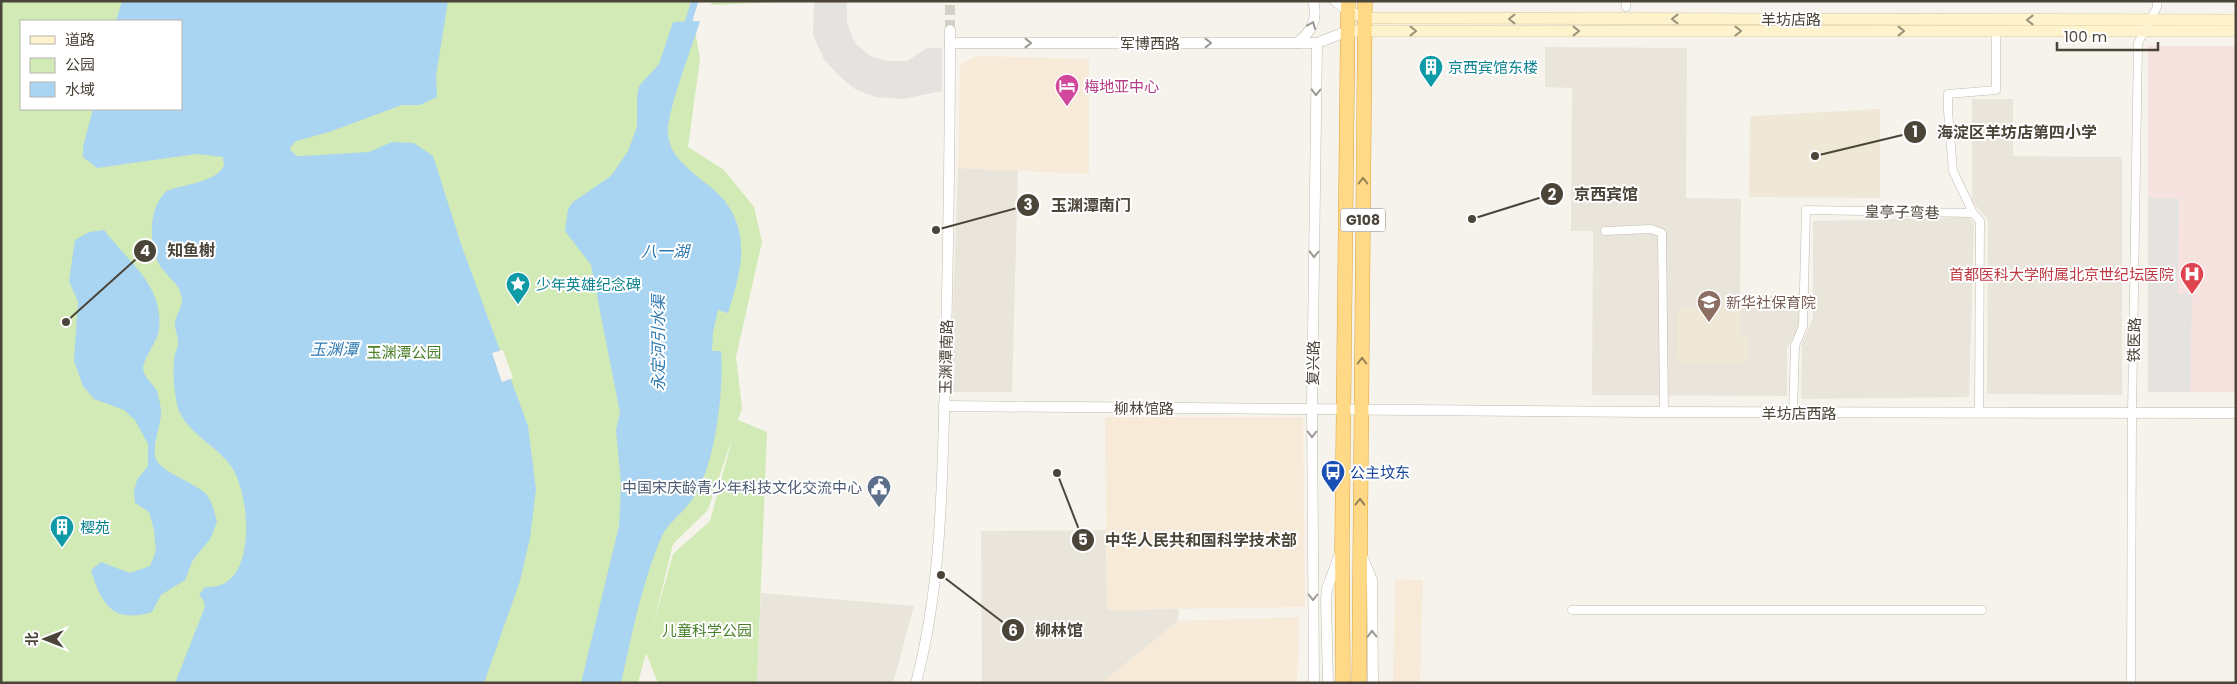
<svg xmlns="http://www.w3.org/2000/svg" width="2237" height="684" font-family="Poppins,'Noto Sans SC',sans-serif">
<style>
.residential{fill:#eae5da}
.commercial{fill:#f7ead8}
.education{fill:#efe8d6}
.medical{fill:#f6e3e0}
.green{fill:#d2eab5;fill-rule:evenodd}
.parking{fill:#e5e3e0}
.water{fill:#a9d4f2}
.pier{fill:#f6f3ec}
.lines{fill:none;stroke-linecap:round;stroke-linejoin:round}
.canal{stroke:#a9d4f2;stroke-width:7}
.tertiary-tunnel{stroke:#d4d0c8;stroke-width:10;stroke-dasharray:10 5;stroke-linecap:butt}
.minor-casing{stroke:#c2bbae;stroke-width:9}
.tertiary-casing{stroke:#c2bbae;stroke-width:11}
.secondary-casing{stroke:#d6c79b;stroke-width:12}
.trunk-casing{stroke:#e0a43c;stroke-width:15}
.minor{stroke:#fff;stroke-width:8}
.tertiary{stroke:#fff;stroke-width:10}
.secondary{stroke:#fff3cd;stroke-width:11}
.trunk{stroke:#ffd985;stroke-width:14}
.oneway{stroke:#9c937c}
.oneway2{stroke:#9c9892}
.oneway3{stroke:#938057}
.labels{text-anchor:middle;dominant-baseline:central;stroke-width:4;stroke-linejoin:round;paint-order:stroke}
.shield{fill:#fff;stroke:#817c74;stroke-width:1}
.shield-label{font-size:14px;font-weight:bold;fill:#4b4439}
.street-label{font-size:15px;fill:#4b4439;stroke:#fff}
.culture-label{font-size:15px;fill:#0d838f;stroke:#fff;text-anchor:start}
.hotel-label{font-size:15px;fill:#b23c85;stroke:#fff;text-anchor:start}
.health-label{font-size:15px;fill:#be3a42;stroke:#fff;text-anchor:end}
.education-label{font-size:15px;fill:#785e54;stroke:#fff;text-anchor:start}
.park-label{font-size:15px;fill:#4a7f2a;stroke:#fff}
.transit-label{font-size:15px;fill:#164399;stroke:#fff;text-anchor:start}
.service-label{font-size:15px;fill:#4e5e75;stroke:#fff;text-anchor:end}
.water-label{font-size:16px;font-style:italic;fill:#2e7ab2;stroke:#fff}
.leader{fill:none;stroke:#4b4439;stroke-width:2}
.callout-dot{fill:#4b4439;stroke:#fff;stroke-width:2}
.mark-label{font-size:15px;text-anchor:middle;font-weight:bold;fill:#fff}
.callout-label{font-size:16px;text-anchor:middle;font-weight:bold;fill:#4b4439;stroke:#fff;stroke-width:4;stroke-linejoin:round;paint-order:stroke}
</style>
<rect width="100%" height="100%" fill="#f6f3ec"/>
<!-- residential -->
<g class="residential">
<polygon points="1545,47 1687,48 1686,198 1741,199 1740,296 1799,297 1799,327 1787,348 1787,396 1592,395 1593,231 1571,231 1572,88 1545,87"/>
<polygon points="1972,99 2013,99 2013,156 2122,157 2122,395 1987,394 1988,220 1972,201"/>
<polygon points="958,168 1018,171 1012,392 950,392"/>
<polygon points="1968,217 1974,224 1969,397 1801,399 1802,343 1813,318 1813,221"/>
<polygon points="1106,530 1107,610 1179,609 1178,621 1102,683 982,683 981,531"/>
<polygon points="761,593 914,606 893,683 757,683"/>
</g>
<!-- commercial -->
<g class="commercial">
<polygon points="976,56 1089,59 1089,174 958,168 960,65"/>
<polygon points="1105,417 1303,417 1305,607 1107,610"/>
<polygon points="1395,579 1423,580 1420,683 1393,683"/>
<polygon points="1299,617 1297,683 1102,683 1178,621"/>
</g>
<!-- education -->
<g class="education">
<polygon points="1880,109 1880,198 1749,197 1750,116"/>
<polygon points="1719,301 1741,301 1741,337 1749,338 1748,363 1677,362 1678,307 1718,307"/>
</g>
<!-- medical -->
<rect class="medical" x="2148" y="46" width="88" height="346"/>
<!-- green -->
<g class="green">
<path d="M 2,1 L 690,1 L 700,59 L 688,147 L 724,170 L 754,207 L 762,242 L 736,357 L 742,408 L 738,420 L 767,432 L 757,683 L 658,683 L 646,653 L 638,683 L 1,683 ZM 21,21 L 181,21 L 181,109 L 21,109 ZM 733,436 L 710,521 L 673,554 L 653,626 L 673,544 L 708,510 Z"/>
<polygon points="712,1 805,1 711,5"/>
</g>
<!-- parking -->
<g class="parking">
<polygon points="814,1 847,1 847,24 855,43 870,56 887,61 907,61 927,48 942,48 942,91 903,99 875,97 855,89 838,75 824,59 813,35"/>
<polygon points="2148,198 2179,198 2178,294 2192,294 2190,392 2148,392"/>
</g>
<!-- water -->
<g class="water">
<path d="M 122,1 L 448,1 L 436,76 L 437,97 L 420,105 L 402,105 L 329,132 L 296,141 L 290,148 L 291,151 L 297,156 L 303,156 L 369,152 L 392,142 L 414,143 L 433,156 L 462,247 L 528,426 L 536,489 L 530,538 L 520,581 L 484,683 L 175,683 L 205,607 L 203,599 L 199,595 L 205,587 C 259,592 251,494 231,466 C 216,445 190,435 179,411 C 174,397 172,368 175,354 C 176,351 178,347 178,344 C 179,335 174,330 175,322 C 176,315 182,308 182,300 C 182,286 168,277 160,266 C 151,251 149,223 156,207 C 158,201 162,196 166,191 C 182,185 218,182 224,165 L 223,157 L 196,154 L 97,168 L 83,157 L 83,147 L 93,109 L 181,109 L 181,21 L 116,21 Z"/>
<path d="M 700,21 C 693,45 665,116 668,135 C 670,152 680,161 692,172 C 702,181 715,189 724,200 C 752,236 740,275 728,313 L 718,310 L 713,332 L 712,351 L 721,351 C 724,390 716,461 695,495 C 687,510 669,521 662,536 C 642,581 632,635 621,683 L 581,683 L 619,526 L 621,484 L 616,430 L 620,413 L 591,265 L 565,231 L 568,209 L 573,202 L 611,176 L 628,151 L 637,127 L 637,97 L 639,86 L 659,64 L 673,22 Z"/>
<path d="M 104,230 C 128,262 164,285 159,330 C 157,342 144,357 143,368 C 143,376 153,384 157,391 C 159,397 160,404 161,410 C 162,425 151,444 156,459 C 161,472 193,482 205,493 C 212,500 214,512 217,521 L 211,538 L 193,560 L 185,580 L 161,595 L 152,612 C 113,624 101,604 91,570 L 101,562 L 130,573 L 150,566 L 156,551 L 154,530 L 149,512 L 135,503 L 134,491 L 137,480 L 148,466 L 148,444 L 135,420 L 124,410 L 94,399 L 83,386 L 74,361 L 78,302 L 69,281 L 75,240 L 89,232 Z"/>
</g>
<!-- pier -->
<polygon class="pier" points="503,350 513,378 502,382 492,353"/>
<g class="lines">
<!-- canal -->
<polyline class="canal" points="686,29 695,1"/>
<!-- tertiary-tunnel -->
<polyline class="tertiary-tunnel" points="950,30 950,1"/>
<defs>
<g id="minor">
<polyline points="1626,7 1626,1"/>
<polyline points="1973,213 1980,221 1979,413"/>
<polyline points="1605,231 1651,229 1662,233 1664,412"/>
<polyline points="1793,413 1795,346 1803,326 1806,210 1973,213 1953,171 1948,111 1948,94 1996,90 1996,31"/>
<polyline points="1572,610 1982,610"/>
<polyline points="2131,683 2132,413 2138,43 2157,7 2157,1"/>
</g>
<g id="tertiary">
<polyline points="1335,1 1348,11"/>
<polyline points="950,43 1317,43 1348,31"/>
<path d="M 1297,43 C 1312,31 1318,20 1313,1"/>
<polyline points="944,406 1648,412 2236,413"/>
<polyline points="1362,556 1372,580 1373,683"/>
<path d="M 916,683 C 942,584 942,483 945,382 C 948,265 950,147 950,30"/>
<polyline points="1314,683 1312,409 1317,43"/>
<polyline points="1328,683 1326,600 1327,589 1340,553"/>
</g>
<g id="secondary">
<polyline points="1348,11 1365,18 2236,20"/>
<polyline points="1348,31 2236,31"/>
</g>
<g id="trunk">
<polyline points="1343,683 1342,547 1348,1"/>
<polyline points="1359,683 1365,1"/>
</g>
</defs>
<!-- minor casing -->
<use href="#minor" class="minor-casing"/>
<!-- tertiary casing -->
<use href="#tertiary" class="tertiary-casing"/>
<!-- secondary casing -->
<use href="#secondary" class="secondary-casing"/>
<!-- trunk casing -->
<use href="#trunk" class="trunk-casing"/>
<!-- minor -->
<use href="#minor" class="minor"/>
<!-- tertiary -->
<use href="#tertiary" class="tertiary"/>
<!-- secondary -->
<use href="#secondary" class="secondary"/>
<!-- trunk -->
<use href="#trunk" class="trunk"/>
</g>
<!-- one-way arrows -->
<defs><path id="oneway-chevron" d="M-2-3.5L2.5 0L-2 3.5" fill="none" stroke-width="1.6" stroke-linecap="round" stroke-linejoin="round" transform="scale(1.25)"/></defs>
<g class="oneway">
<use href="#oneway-chevron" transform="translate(1512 19) rotate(-180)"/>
<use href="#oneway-chevron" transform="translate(1675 19) rotate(-180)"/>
<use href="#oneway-chevron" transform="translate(2030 20) rotate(-180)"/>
<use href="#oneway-chevron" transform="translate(1413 31)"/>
<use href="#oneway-chevron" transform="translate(1576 31)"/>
<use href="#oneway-chevron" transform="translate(1738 31)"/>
<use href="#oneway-chevron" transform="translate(1901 31)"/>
</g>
<g class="oneway2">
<use href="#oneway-chevron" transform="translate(1312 25) rotate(-68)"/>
<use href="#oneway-chevron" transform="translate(1028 43)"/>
<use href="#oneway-chevron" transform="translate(1208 43)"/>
<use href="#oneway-chevron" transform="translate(1316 92) rotate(91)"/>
<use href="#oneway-chevron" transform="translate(1314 254) rotate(91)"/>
<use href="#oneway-chevron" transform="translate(1312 434) rotate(90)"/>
<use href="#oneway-chevron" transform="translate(1313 597) rotate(90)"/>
<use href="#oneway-chevron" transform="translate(1372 634) rotate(-91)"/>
</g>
<g class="oneway3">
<use href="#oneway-chevron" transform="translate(1363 181) rotate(-90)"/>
<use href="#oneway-chevron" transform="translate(1362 361) rotate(-90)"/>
<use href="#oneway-chevron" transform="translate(1360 502) rotate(-89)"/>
</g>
<!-- icons -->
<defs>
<symbol id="building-pin" viewBox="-11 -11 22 30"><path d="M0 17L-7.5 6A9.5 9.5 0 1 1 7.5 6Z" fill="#0f9aa8" stroke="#fff"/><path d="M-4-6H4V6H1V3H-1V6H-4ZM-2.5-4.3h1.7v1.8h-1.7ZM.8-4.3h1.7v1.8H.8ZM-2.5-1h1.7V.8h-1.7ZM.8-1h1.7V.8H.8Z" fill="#fff"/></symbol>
<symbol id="hotel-pin" viewBox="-11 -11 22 30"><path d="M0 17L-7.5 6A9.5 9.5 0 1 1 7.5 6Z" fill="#d1479c" stroke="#fff"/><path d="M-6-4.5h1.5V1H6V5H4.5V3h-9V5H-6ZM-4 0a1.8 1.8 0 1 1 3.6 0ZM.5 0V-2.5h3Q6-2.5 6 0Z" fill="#fff"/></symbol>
<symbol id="hospital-pin" viewBox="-11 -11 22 30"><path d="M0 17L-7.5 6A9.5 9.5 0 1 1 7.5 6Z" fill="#e0444e" stroke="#fff"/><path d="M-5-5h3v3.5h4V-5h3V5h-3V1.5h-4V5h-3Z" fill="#fff"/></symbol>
<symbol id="sight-pin" viewBox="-11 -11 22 30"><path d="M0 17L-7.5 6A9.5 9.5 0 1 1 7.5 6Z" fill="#0f9aa8" stroke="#fff"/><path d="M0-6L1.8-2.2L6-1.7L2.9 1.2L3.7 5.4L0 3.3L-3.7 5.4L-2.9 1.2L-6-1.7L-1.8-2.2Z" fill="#fff"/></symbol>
<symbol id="school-pin" viewBox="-11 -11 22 30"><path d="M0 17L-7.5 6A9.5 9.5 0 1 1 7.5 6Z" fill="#8d6e63" stroke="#fff"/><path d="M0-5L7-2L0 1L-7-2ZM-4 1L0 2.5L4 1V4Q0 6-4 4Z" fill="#fff"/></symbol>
<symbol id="bus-pin" viewBox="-11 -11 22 30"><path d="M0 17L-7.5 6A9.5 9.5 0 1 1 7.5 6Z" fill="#1a4fb4" stroke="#fff"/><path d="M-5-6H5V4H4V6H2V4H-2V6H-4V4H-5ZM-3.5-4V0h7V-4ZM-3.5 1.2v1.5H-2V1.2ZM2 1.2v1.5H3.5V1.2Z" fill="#fff"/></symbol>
<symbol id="civic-pin" viewBox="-11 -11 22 30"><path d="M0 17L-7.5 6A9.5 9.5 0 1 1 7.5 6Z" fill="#5c6f8a" stroke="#fff"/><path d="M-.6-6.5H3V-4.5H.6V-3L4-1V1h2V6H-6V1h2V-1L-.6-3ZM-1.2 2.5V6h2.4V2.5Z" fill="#fff"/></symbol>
</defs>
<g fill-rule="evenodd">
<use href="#building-pin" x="1417" y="53" width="28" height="38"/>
<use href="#hotel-pin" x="1053" y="72" width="28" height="38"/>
<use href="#hospital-pin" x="2178" y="260" width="28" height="38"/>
<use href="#sight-pin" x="504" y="270" width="28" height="38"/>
<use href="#school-pin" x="1695" y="288" width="28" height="38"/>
<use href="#bus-pin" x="1319" y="458" width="28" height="38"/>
<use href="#civic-pin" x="865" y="473" width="28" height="38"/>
<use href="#building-pin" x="48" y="513" width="28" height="38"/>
</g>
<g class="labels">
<!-- shield labels -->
<rect class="shield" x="1340.5" y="208.5" width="45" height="23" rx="4"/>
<g class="shield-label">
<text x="1363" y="220">G108</text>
</g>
<!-- street labels -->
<g class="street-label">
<text x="1791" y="19">羊坊店路</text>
<text x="1150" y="43">军博西路</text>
<text transform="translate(1902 212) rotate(1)">皇亭子弯巷</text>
<text transform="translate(2134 340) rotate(-89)">铁医路</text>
<text transform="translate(946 357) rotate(-89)">玉渊潭南路</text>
<text transform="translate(1313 363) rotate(-89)">复兴路</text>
<text x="1144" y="408">柳林馆路</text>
<text x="1799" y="413">羊坊店西路</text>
</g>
<!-- culture labels -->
<g class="culture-label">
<text x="1448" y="67">京西宾馆东楼</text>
<text x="536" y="284">少年英雄纪念碑</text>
<text x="80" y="527">樱苑</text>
</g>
<!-- hotel labels -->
<g class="hotel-label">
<text x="1084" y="86">梅地亚中心</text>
</g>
<!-- health labels -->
<g class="health-label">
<text x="2174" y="274">首都医科大学附属北京世纪坛医院</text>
</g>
<!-- education labels -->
<g class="education-label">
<text x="1726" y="302">新华社保育院</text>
</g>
<!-- park labels -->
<g class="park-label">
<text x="404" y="352">玉渊潭公园</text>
<text x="707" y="630">儿童科学公园</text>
</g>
<!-- transit labels -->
<g class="transit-label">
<text x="1350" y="472">公主坟东</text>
</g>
<!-- service labels -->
<g class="service-label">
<text x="862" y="487">中国宋庆龄青少年科技文化交流中心</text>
</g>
<!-- water labels -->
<g class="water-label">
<text x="665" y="251">八一湖</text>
<text transform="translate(658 343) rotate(-90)">永定河引水渠</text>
<text x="334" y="349">玉渊潭</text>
</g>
</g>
<!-- callouts -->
<path class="leader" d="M1815 156L1915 132M1472 219L1552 194M936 230L1028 205M66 322L145 251M1057 473L1083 540M941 575L1013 630"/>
<g class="callout-dot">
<circle cx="1815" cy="156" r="5"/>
<circle cx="1472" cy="219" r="5"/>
<circle cx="936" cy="230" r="5"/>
<circle cx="66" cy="322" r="5"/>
<circle cx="1057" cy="473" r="5"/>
<circle cx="941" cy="575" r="5"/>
<circle cx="1915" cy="132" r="12"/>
<circle cx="1552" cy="194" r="12"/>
<circle cx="1028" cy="205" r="12"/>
<circle cx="145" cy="251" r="12"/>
<circle cx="1083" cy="540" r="12"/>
<circle cx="1013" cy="630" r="12"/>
</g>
<g class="mark-label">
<text x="1915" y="137">1</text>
<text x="1552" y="200">2</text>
<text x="1028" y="210">3</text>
<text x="145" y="256">4</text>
<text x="1083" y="545">5</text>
<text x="1013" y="636">6</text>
</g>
<g class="callout-label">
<text x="2017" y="138">海淀区羊坊店第四小学</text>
<text x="1606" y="200">京西宾馆</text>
<text x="1091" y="211">玉渊潭南门</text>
<text x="191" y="256">知鱼榭</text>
<text x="1201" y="546">中华人民共和国科学技术部</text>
<text x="1059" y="636">柳林馆</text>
</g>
<!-- border -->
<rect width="2237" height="684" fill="none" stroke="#4b4439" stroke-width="5"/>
<!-- legend -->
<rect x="20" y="20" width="162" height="90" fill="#ffffff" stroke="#b7b4b0"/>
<rect x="30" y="36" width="25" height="8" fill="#fff3cd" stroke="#b7b4b0"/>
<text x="65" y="45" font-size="15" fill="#4b4439">道路</text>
<rect x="30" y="58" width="25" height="15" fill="#d2eab5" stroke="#b7b4b0"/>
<text x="65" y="70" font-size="15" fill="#4b4439">公园</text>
<rect x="30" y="82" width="25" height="15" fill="#a9d4f2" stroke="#b7b4b0"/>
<text x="65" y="95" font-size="15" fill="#4b4439">水域</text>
<!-- north arrow -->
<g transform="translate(45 639) rotate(270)" stroke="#ffffff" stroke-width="4" paint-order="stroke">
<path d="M0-4L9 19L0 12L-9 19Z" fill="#4b4439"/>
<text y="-8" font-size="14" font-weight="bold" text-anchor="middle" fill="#4b4439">北</text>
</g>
<!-- scale -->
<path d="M2057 42v8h101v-8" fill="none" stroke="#4b4439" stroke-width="2.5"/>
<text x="2064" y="42" font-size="15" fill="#4b4439" stroke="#ffffff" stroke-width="4" paint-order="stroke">100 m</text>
</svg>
